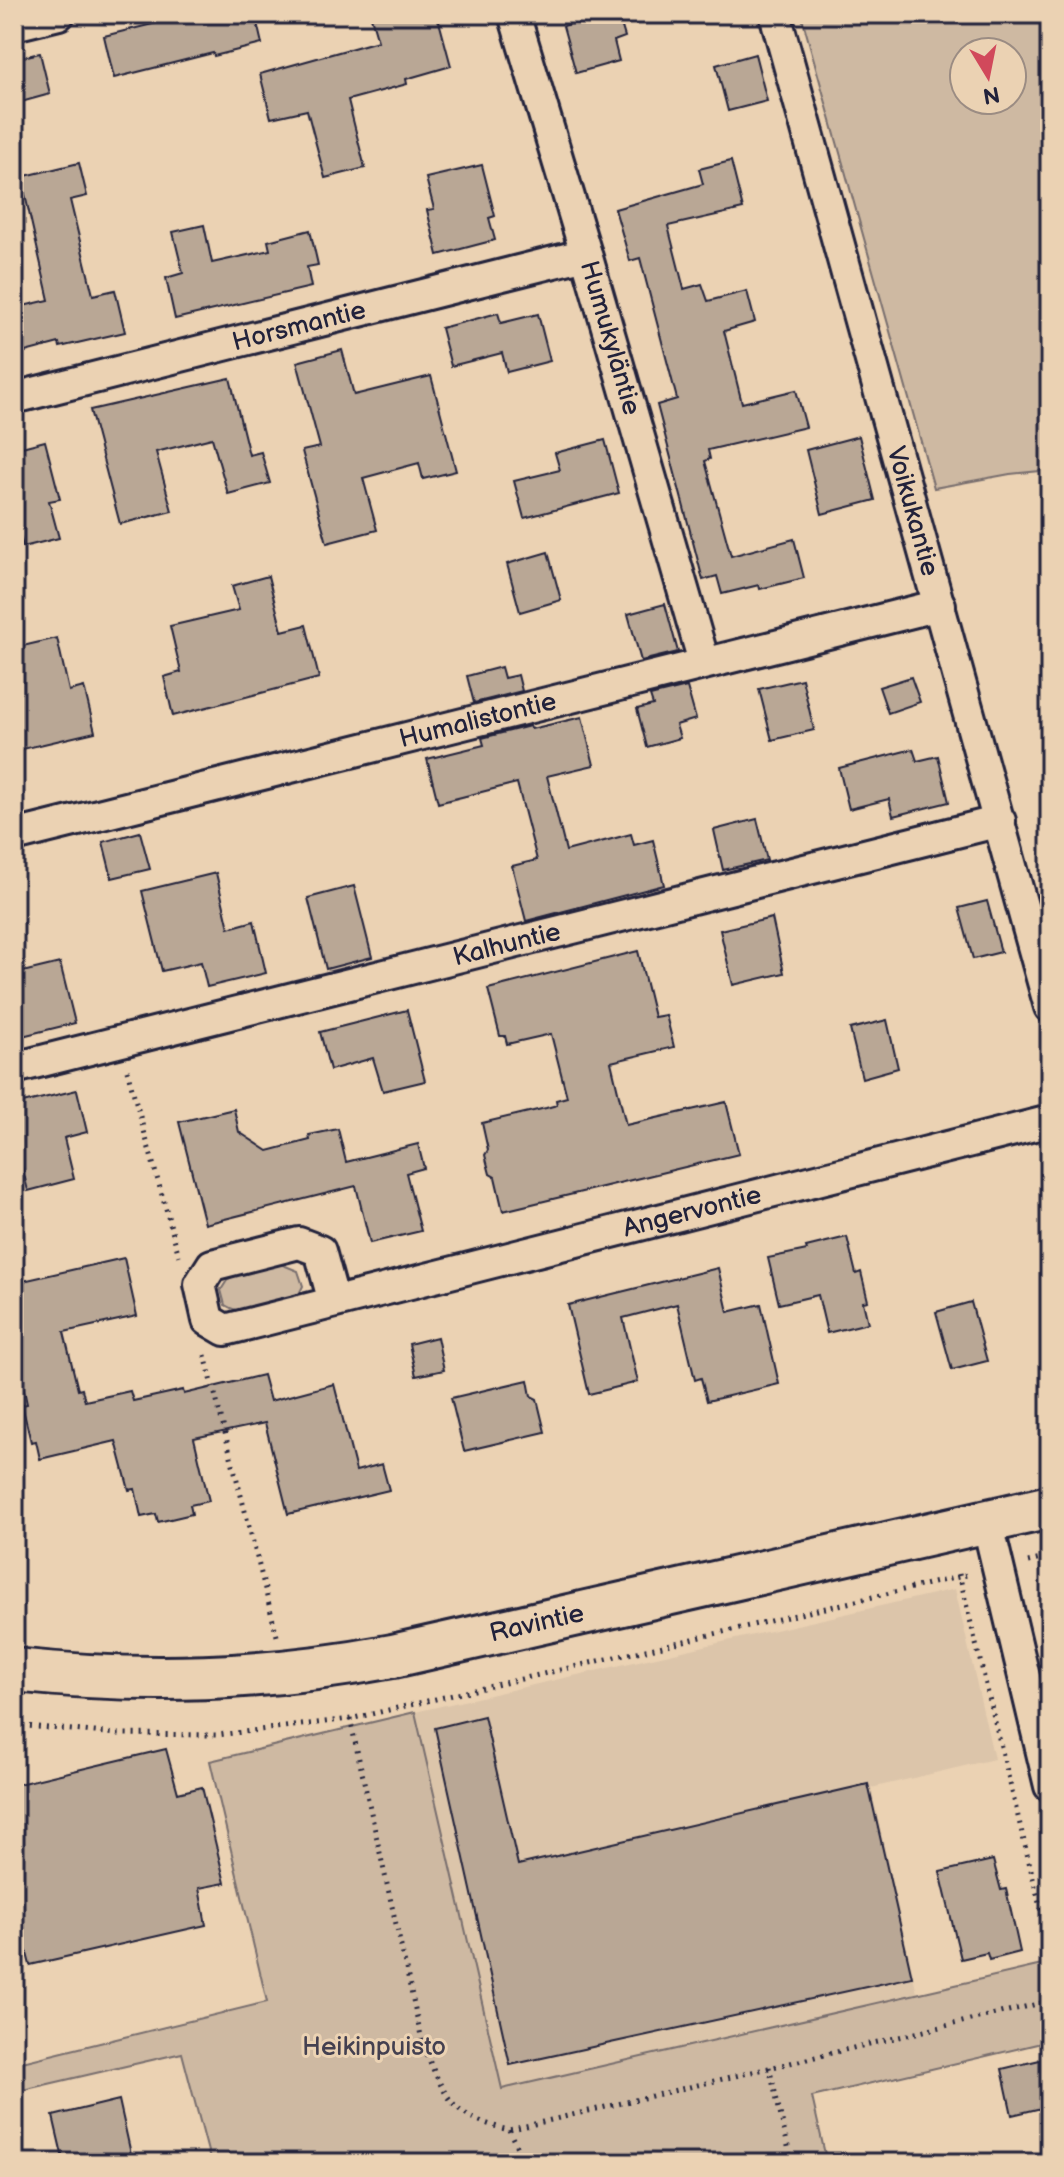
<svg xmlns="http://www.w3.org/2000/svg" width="1064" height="2177" font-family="'Balsamiq Sans',sans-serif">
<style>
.built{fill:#dcc5aa}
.green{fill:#ceb9a2;stroke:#786e6e;stroke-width:2;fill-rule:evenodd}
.building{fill:#b9a795;stroke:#22223b;stroke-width:2}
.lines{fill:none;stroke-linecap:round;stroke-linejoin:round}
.minor-casing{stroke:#22223b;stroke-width:36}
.secondary-casing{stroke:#22223b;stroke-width:48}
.path{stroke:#22223b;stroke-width:5;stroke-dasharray:2 6;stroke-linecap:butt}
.minor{stroke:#ebd2b3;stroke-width:30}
.secondary{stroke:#ebd2b3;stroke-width:42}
.labels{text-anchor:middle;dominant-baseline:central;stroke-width:6;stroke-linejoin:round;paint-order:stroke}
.street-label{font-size:26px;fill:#22223b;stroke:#ebd2b3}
.park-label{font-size:26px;fill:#444050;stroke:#ebd2b3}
</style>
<rect width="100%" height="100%" fill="#ebd2b3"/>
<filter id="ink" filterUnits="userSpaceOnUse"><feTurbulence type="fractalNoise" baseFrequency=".0125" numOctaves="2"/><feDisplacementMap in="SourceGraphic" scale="16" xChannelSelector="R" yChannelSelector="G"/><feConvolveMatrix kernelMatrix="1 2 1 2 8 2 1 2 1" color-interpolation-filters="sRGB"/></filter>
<g filter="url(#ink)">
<!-- built -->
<polygon class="built" points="955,1589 994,1759 871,1788 917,1993 502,2089 415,1712"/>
<!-- green -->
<g class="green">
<path d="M 801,14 L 1050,14 L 1050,470 L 1010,474 L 934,488 ZM 964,52 L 1012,52 L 1012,100 L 964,100 Z"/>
<path d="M 270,1265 L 283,1265 L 298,1271 L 303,1286 L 297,1298 C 272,1306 249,1320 225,1305 L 221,1290 L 228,1279 L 243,1272 Z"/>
<polygon points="415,1712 502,2089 1042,1965 1050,1999 1050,2041 812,2097 827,2163 211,2163 182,2053 14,2092 14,2064 267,2002 210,1761"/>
</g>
<!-- building -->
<g class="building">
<polygon points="193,14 255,14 262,44 214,56 213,53 114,78 104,36"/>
<polygon points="370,14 437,14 451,66 406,79 407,84 348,100 365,168 325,178 307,110 271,118 260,74 378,41"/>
<polygon points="606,14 618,14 625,37 614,41 619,61 576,73 563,26"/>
<polygon points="40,53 50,94 14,104 14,59"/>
<polygon points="755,54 767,101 728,111 716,65"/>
<polygon points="731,161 743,209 668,226 684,289 702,284 708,301 747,291 755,322 724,331 742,403 796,390 806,427 708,450 710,459 705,461 731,556 794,539 804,578 760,589 759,585 722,594 717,576 703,580 657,405 677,399 640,258 630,261 615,209 703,184 699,169"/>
<polygon points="79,163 87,196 70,200 93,295 115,290 125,332 60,347 59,343 14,355 14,308 49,300 21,177"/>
<polygon points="482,165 495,216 489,218 495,240 438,255 427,210 434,209 426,178"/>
<polygon points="204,225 212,263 270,250 268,241 310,230 318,265 307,267 311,287 175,319 166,278 183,273 173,232"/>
<polygon points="498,313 501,323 538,314 550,361 507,372 502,353 451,366 441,328"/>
<polygon points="342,350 354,395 431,376 456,471 423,479 419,463 363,478 377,530 327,543 302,451 320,447 297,362"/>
<polygon points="230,378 249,455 261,452 270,483 228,494 212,438 156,452 172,511 120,524 90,410"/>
<polygon points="859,436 875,500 822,514 806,450"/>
<polygon points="605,440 619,493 524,518 514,481 560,470 555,453"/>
<polygon points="45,441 60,499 49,501 59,538 23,547 14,512 14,449"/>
<polygon points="548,552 561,600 520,612 507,564"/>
<polygon points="268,576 282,631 306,625 319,678 173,716 164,677 181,672 170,626 239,610 232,586"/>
<polygon points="665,604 678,652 641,661 628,614"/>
<polygon points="57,638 69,691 84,687 95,732 14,751 14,648"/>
<polygon points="501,667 504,678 518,675 522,691 474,703 467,676"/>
<polygon points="911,677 920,702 888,713 879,687"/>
<polygon points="802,679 814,730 772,740 759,689"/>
<polygon points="687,687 696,719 676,725 680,738 647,747 637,709 653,705 650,696"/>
<polygon points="582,717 594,765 547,776 566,851 631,834 634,845 653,840 664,885 526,921 512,866 537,860 517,783 438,803 427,759 484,745 482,738 530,726 531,729"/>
<polygon points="913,749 917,761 938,756 949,802 893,816 889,799 849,809 839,768"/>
<polygon points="757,819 767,860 723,870 714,830"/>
<polygon points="140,832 150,869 112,878 103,842"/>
<polygon points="216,873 229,928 254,921 266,973 207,987 201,962 162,971 142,891"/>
<polygon points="354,886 372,957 326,969 308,898"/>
<polygon points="987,901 1001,952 973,959 959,908"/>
<polygon points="772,918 784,973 733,985 720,930"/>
<polygon points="638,951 654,1017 666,1015 674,1047 611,1062 626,1125 726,1102 739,1154 503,1211 495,1177 490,1174 485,1155 488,1150 482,1123 546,1108 557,1105 556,1100 567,1097 551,1034 507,1044 505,1036 500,1036 488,989"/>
<polygon points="60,963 75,1023 14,1038 14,974"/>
<polygon points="407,1010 425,1081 383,1091 373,1058 330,1070 320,1032"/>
<polygon points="887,1020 898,1068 862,1078 850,1029"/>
<polygon points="77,1090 87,1132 64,1138 74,1179 28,1191 14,1133 14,1105"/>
<polygon points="234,1109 239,1132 268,1151 310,1140 309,1135 338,1129 346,1162 418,1144 424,1168 406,1173 421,1231 370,1243 356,1186 205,1224 179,1122"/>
<polygon points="847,1237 856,1274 861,1272 868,1301 863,1302 868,1323 827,1333 818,1295 779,1304 768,1258 807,1250 806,1247"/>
<polygon points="124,1258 137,1316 64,1332 78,1390 82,1389 85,1401 130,1391 133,1401 183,1390 184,1394 263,1375 270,1401 334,1384 356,1471 382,1464 389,1490 288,1514 265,1423 194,1438 209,1501 190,1505 192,1514 158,1522 156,1514 141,1517 135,1489 129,1490 116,1441 40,1459 36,1441 31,1442 22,1405 27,1404 14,1345 14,1283"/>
<polygon points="718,1268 728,1312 761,1304 779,1384 707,1401 701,1378 695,1380 677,1304 623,1318 638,1382 589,1394 568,1305"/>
<polygon points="971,1302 987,1361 952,1370 936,1312"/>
<polygon points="437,1337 444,1370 416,1376 409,1344"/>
<polygon points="528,1380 531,1396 537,1399 545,1432 464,1451 451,1398"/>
<polygon points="484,1716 518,1865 868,1784 912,1977 510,2065 435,1728"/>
<polygon points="166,1749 178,1793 202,1787 225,1883 199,1888 206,1925 30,1965 20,1926 14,1927 14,1785"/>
<polygon points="993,1860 1001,1890 1006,1889 1020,1952 989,1960 987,1953 961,1959 940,1872"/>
<polygon points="1044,2059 1050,2086 1050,2106 1012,2115 1002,2069"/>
<polygon points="119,2100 133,2163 64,2163 53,2116"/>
</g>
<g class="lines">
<defs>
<g id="minor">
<path id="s1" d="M 514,14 L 586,254 L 704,662"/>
<path id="s2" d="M 775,14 L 1050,1007"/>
<polyline points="14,25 59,14"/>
<path id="s3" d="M 14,398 L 586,254"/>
<path id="s4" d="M 14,836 L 940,605"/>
<path id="s5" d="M 14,1068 L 1000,821"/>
<path id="s6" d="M 334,1302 L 320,1251 L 299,1243 L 212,1265 L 200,1284 L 208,1320 L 225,1330 L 1050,1121"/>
<polyline points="987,1521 1050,1786"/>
</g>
<g id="secondary">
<path id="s7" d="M 14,1670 C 145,1684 264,1680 393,1656 L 1050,1507"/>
</g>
</defs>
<!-- minor casing -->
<use href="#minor" class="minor-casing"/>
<!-- secondary casing -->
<use href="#secondary" class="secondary-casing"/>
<!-- path -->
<g class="path">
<polyline points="127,1070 179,1256"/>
<polyline points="205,1355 277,1636"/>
<polyline points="1028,1562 1050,1557"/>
<polyline points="959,1574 1050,1948"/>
<path d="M 350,1719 L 424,2049 C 447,2100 451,2116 509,2130 L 1050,2001"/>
<polyline points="14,1725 118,1734 218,1735 350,1719 967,1575"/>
<polyline points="769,2067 792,2163"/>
<polyline points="509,2130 524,2163"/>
</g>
<!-- minor -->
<use href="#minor" class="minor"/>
<!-- secondary -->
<use href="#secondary" class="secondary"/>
</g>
</g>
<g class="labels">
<!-- street labels -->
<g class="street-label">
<text stroke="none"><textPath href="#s3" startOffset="294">Horsmantie</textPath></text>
<text stroke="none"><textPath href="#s1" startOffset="338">Humukyläntie</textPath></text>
<text stroke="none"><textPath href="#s2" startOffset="516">Voikukantie</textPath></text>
<text stroke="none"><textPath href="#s4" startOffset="478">Humalistontie</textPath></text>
<text stroke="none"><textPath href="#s5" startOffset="508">Kalhuntie</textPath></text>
<text stroke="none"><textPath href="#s6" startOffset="726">Angervontie</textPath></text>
<text stroke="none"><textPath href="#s7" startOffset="528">Ravintie</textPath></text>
</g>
<!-- park labels -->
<g class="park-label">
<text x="374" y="2047">Heikinpuisto</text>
</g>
</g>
<!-- margin -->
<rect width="1064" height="2177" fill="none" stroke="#ebd2b3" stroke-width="48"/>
<rect x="24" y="24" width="1016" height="2129" fill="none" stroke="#22223b" stroke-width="3" filter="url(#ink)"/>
<!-- north arrow -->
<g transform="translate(988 76) rotate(170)"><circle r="38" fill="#ebd2b3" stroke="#9b8c83" stroke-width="2"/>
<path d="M0-6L14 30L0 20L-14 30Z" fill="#d1495b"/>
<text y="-12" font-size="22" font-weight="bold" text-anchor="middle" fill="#22223b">N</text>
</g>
</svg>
